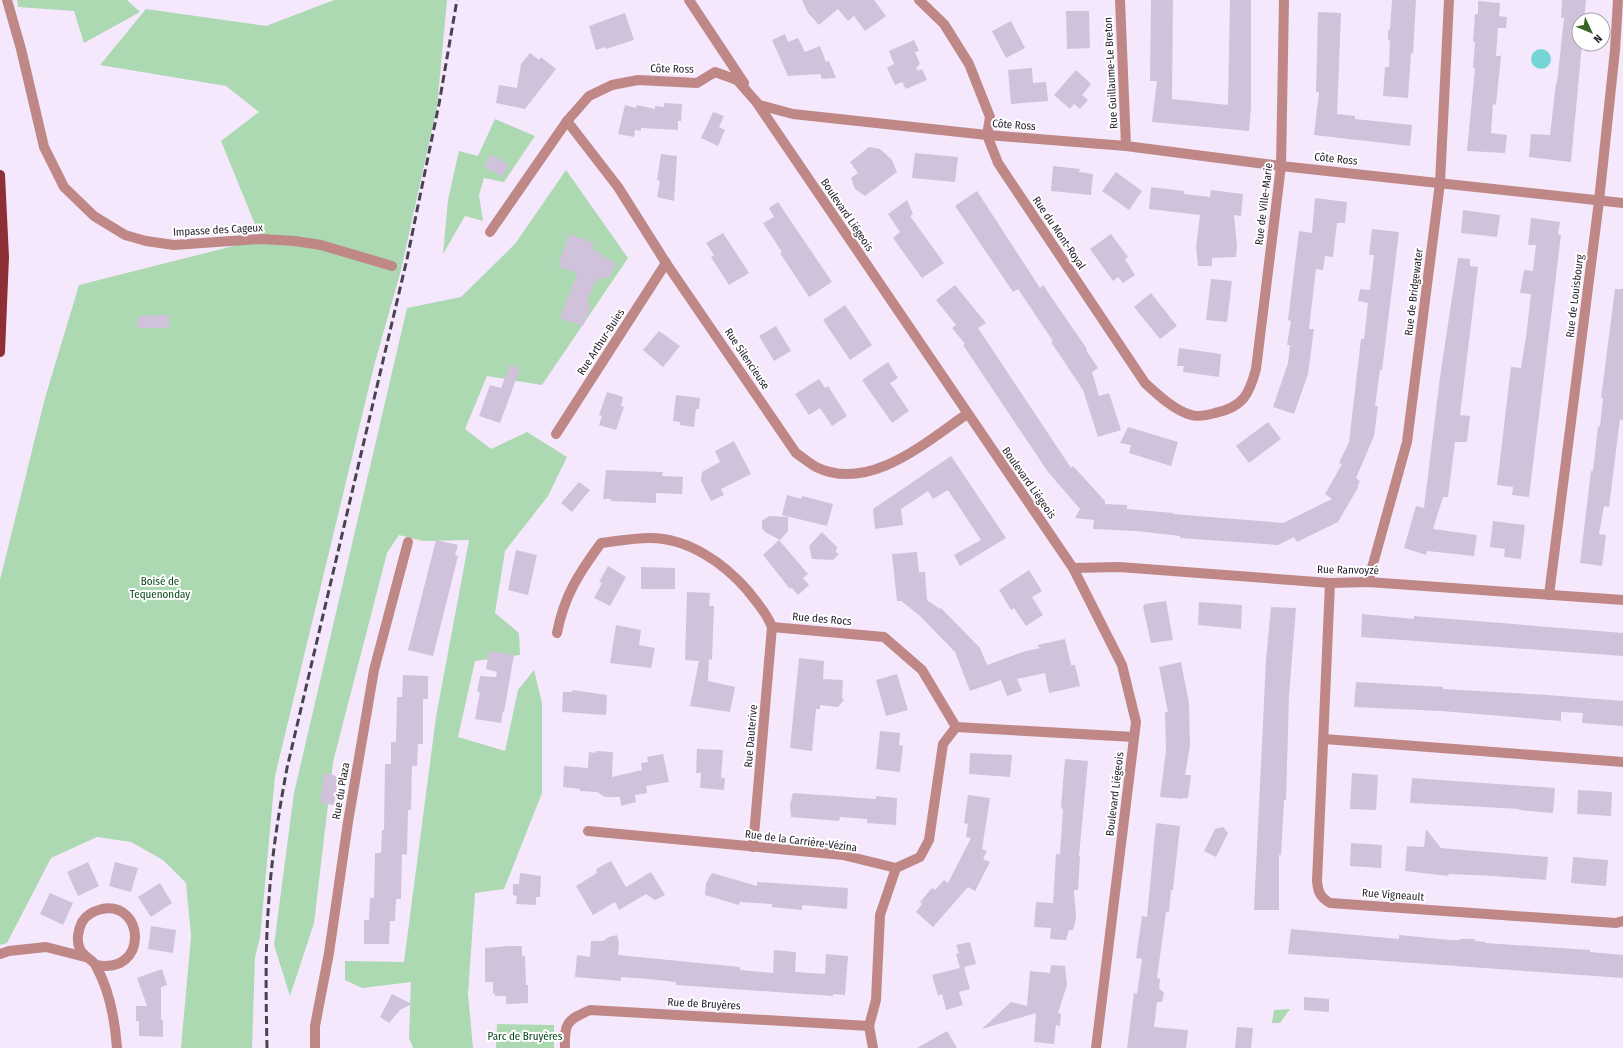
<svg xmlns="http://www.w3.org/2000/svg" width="1623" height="1048" font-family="'Fira Sans Condensed',sans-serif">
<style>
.green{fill:#acd9b1}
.water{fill:#75d4d6}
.building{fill:#d1c2db}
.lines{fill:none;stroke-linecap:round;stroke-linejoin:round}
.minor{stroke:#bf8887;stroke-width:10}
.major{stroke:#8d2f35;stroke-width:10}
.rail{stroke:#4a434f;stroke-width:3;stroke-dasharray:8 4;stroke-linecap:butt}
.labels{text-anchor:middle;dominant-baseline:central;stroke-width:4;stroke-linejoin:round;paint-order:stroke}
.street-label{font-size:11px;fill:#231d27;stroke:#fff}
.park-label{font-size:11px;fill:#08481b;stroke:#fff}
</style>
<rect width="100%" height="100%" fill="#f5e8fd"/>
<!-- green -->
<g class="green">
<polygon points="17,0 127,0 140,12 84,43 74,11 18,7"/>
<polygon points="334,0 447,0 437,107 401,270 374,366 275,776 260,938 255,957 252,1048 181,1048 191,936 186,883 163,860 131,842 97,837 51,858 7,943 0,945 0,580 45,398 79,285 261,239 221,141 259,112 226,86 100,65 146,9 266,26"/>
<polygon points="495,119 535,136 504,182 484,178 479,195 483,221 465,216 443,254 448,200 459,151 478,156"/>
<polygon points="566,170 628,258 542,385 487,376 465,429 491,449 527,432 567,457 548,496 505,551 495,613 519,633 520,655 475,661 458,737 505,751 518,690 534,670 542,703 542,793 504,889 475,893 468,994 473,1048 413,1048 409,1038 411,982 362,988 345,980 345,961 404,962 436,717 469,540 423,541 399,535 387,553 333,762 314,923 290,996 274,945 294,793 407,308 461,297 515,244"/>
<polygon points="1290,1009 1280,1023 1272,1023 1274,1010"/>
<polygon points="497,1024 554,1025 554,1048 496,1048"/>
</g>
<!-- water -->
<circle class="water" cx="1541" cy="59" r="10"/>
<!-- building -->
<g class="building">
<polygon points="802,0 874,0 886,16 865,31 854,16 848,21 838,9 819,25 808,13"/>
<polygon points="1151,0 1173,0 1172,99 1228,105 1230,0 1251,0 1251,107 1249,131 1152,122 1157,81 1150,81"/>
<polygon points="1392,0 1416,0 1413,54 1411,53 1408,98 1383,96 1385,67 1389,67 1390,41 1388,40 1388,31 1390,29"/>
<polygon points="1562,0 1586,0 1584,20 1579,19 1579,44 1582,44 1571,162 1529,157 1531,134 1550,135 1556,83 1557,83 1564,18 1561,18"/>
<polygon points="1478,1 1500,3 1499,16 1507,17 1506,28 1498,28 1496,56 1501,56 1496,105 1493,104 1491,133 1507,135 1505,153 1467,151 1475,68 1473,68 1475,42 1473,42 1475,14 1478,14"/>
<polygon points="1066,11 1089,11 1090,48 1067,49"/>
<polygon points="1318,12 1341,13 1337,114 1355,116 1355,119 1412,125 1410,146 1314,135 1319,92 1316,92"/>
<polygon points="625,13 634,40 606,49 605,47 596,50 589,26"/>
<polygon points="1011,21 1025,48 1006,58 992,31"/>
<polygon points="785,34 788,42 798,38 805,52 820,46 826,62 829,61 836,78 822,79 820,74 788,76 772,40"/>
<polygon points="914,40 919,51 915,52 920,64 916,68 918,71 922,69 927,80 906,89 902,82 895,85 887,68 894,64 889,51"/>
<polygon points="530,53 539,60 541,57 556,69 525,109 496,103 499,85 517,88 521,64"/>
<polygon points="1032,68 1033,83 1046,82 1048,101 1011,104 1008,70"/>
<polygon points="1076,70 1091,84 1082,95 1088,100 1080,109 1074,104 1070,109 1054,95"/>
<polygon points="664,103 682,104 681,121 678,121 678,130 641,128 641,131 635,130 634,137 618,134 625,105 636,108 637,105 655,109 655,106 664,107"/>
<polygon points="713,112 724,116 719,127 725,130 718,146 701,138"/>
<polygon points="869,147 880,149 892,160 897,172 865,196 855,189 851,178 858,173 850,162"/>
<polygon points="915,153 958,157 955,182 912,178"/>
<polygon points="490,154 509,165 503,177 484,167"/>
<polygon points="661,154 677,156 674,201 657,197 660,181 657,180"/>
<polygon points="1053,166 1080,169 1079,172 1093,174 1091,195 1051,191"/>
<polygon points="1116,172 1142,191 1129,210 1102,191"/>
<polygon points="1151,187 1184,191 1184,194 1210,197 1211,190 1243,194 1241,216 1234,215 1237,246 1236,257 1212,258 1212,266 1198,266 1196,247 1200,215 1149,209"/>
<polygon points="977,191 1040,288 1043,285 1087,349 1086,350 1098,368 1092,372 1099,396 1109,393 1121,430 1098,437 1083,390 1051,342 1053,341 1018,289 1013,292 955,206"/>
<polygon points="1315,198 1347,202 1345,223 1337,223 1333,257 1325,256 1323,270 1316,269 1309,329 1314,329 1308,374 1294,414 1273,407 1288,363 1290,345 1287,345 1291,321 1288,320 1299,231 1312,233"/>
<polygon points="907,200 913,214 910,216 944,263 922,278 893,238 900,232 888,214"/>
<polygon points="778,202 832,282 809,297 780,253 782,252 763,223 774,217 769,208"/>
<polygon points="1463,210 1500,215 1497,237 1461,233"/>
<polygon points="1531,218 1560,222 1558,234 1561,235 1529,497 1512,495 1513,487 1497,485 1511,367 1521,368 1526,337 1531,294 1520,293 1524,270 1533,271 1536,245 1528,245"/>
<polygon points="1372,229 1399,232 1382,370 1380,370 1375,406 1378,406 1374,436 1356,478 1360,481 1357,487 1359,486 1338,522 1297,542 1294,537 1278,545 1180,538 1180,536 1136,531 1093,529 1094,520 1075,518 1080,509 1048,472 963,345 965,344 952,328 956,325 936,300 955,285 986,323 978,328 1071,468 1073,466 1105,501 1105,504 1127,505 1127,509 1173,513 1173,514 1283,523 1332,499 1325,494 1342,464 1339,463 1349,442 1361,339 1364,339 1368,303 1358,301 1360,289 1370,290 1374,255 1369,255"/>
<polygon points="723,233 749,273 729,285 711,257 714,255 706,243"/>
<polygon points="569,234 594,243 592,248 616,264 608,279 601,277 599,280 596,279 587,303 591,305 583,326 560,318 577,273 558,266"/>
<polygon points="1111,234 1128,257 1125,259 1135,275 1123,283 1118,277 1113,281 1090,249"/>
<polygon points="1458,258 1470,259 1470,266 1478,267 1460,415 1470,416 1467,442 1455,442 1448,497 1443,497 1433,529 1477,535 1474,556 1427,551 1426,555 1404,548 1416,506 1424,508 1440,377"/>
<polygon points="1211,279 1232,281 1227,322 1206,320"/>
<polygon points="1615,289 1623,289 1623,420 1620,419 1609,507 1604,506 1599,534 1606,535 1602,566 1580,563 1591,471 1593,471 1598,426 1600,427 1603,398 1601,398"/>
<polygon points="1151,293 1177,326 1160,339 1134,307"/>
<polygon points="845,305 872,345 850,360 823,320"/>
<polygon points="169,315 169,328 137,328 138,316"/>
<polygon points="776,326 791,351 774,361 759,336"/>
<polygon points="659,331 680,346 663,367 643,350"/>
<polygon points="1179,348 1221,354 1219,377 1183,372 1184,366 1177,366"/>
<polygon points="888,362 898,378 890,383 909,411 892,423 862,380"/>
<polygon points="510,365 520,369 500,423 479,416 490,385 501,388"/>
<polygon points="819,379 825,388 828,386 847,416 832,426 820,408 809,415 795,394"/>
<polygon points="607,392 623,397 621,406 624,407 616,430 599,425 602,416 599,415"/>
<polygon points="676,395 700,398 699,409 696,409 694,427 680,425 680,422 673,421"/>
<polygon points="1268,422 1281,439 1249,463 1236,446"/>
<polygon points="1128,427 1178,442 1171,466 1129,453 1131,445 1120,443"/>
<polygon points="734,441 751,474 721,489 724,495 711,501 701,481 702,472 720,462 715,451"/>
<polygon points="951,456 1006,538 960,566 954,555 981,540 948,490 933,499 928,491 901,509 903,525 875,529 873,509"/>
<polygon points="606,470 663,472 662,476 683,477 682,494 656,493 656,503 611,501 611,499 603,499"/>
<polygon points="579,482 590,490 572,512 561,503"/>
<polygon points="787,495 801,499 802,496 833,504 827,526 782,515"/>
<polygon points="769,516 788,517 788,531 780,540 765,532 762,528 762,521"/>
<polygon points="1493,521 1525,525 1521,559 1504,557 1505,549 1490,547"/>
<polygon points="822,532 837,547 836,552 839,554 833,560 812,559 809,546"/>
<polygon points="436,540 458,545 455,555 458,556 433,656 408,650"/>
<polygon points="779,540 808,574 803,578 809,585 798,595 792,588 790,589 763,555"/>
<polygon points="516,550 537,555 528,595 508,590"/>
<polygon points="917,552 919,572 925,572 927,600 940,609 941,608 980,648 987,665 1026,651 1040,648 1037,645 1065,639 1071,665 1075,665 1080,686 1049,693 1045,673 1017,679 1022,691 1007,696 1001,680 970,691 955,652 919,615 901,601 897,601 892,554"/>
<polygon points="608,566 626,577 610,606 594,598 602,583 599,582"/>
<polygon points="641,567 675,568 675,589 641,589"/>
<polygon points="1029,570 1042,591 1032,597 1043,615 1026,626 1014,608 1011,610 999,590"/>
<polygon points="687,592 710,593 709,606 714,606 712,660 709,659 708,681 735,687 730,712 690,706 699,661 685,660"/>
<polygon points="1166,601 1173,640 1151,643 1143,607 1145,604"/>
<polygon points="1199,602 1242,605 1241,629 1198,625"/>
<polygon points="1271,607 1296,608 1289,696 1286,800 1284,800 1281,855 1279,855 1279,910 1254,910 1266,660"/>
<polygon points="1362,614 1414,619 1414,616 1623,633 1623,656 1361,637"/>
<polygon points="616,625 641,630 639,645 655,648 651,668 610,663"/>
<polygon points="489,651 514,655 504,712 503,711 501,723 475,719 480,692 477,692 480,676 496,677 497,672 486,669"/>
<polygon points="799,658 824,661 823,679 843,680 842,698 844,700 838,707 820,705 820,709 816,709 812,751 790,748"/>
<polygon points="1181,662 1189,703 1190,746 1185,775 1191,775 1188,798 1183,798 1183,799 1160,797 1166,751 1165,712 1168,712 1159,667"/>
<polygon points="897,674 908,710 886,716 876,680"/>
<polygon points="403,675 428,676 428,699 423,699 423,744 418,744 417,766 412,766 411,810 408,810 407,855 402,854 401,899 396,899 395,921 390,921 389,944 364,944 364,920 369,920 370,898 374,898 375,853 381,853 382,830 384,830 385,764 391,764 391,742 396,742 397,697 402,697"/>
<polygon points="1356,682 1443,687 1443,689 1547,695 1623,701 1623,726 1582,723 1583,713 1561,712 1561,721 1441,711 1354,707"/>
<polygon points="572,690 607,695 606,715 562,712 563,692 572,692"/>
<polygon points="880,731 900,733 899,745 903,746 900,772 876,769"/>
<polygon points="697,749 723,750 721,778 725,778 724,790 700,788 701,773 696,773"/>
<polygon points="596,751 613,752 612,777 642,770 641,763 648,762 647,757 663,754 669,782 646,786 647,793 635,795 636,802 621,806 620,797 605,797 597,792 580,791 580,789 563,787 564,766 588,768 589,752 596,753"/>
<polygon points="970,753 1012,755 1010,777 969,774"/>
<polygon points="1065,759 1088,761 1079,856 1080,856 1078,890 1074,890 1076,918 1073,930 1069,930 1066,940 1050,939 1051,928 1034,927 1036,902 1053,903 1056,854 1060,854 1063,810 1061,807"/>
<polygon points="324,773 334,775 338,779 334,805 320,803"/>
<polygon points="1352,773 1378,775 1376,810 1350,809"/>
<polygon points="1412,778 1555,788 1553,813 1519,810 1519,809 1410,803"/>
<polygon points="1578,790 1612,792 1611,816 1577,814"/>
<polygon points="793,793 876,799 876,796 897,798 896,825 867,823 867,819 840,817 839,821 791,817 790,805"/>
<polygon points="968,795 990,798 982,849 987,851 983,859 990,862 975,891 968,887 933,927 916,912 922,904 920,902 932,888 935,890 944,880 948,883 971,838 966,837 968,824 964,823"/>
<polygon points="1156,823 1180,826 1173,890 1171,890 1169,912 1166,912 1157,978 1160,979 1159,988 1164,993 1162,1002 1157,1002 1154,1027 1188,1030 1186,1048 1127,1048 1134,993 1137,994 1142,959 1136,958 1142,916 1147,917"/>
<polygon points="1223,827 1228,833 1216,857 1204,851 1215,829"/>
<polygon points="1426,829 1441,848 1548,857 1546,880 1494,876 1449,874 1448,876 1405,871 1407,846 1424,847"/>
<polygon points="1351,843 1382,845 1381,868 1350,866"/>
<polygon points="1573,857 1608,860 1606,886 1571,883"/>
<polygon points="611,861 626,887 651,872 665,895 655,900 646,894 619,910 615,902 593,915 576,886 597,873 596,869"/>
<polygon points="88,862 99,886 78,896 67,872"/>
<polygon points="115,862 138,868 131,892 109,886"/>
<polygon points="520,873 541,876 540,897 536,897 536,905 516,904 517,896 513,895 513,884 519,884"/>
<polygon points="712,873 757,886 757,882 848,888 847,909 802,905 802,910 772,907 772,904 740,902 739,905 705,895 706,883"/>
<polygon points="160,883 172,903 151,917 138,897"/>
<polygon points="50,893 73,903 63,925 40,914"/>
<polygon points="151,926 176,930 173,953 148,949"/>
<polygon points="1291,929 1399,939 1399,935 1450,940 1460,940 1460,939 1475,939 1475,941 1485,942 1485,943 1590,950 1590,952 1623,955 1623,978 1288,954"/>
<polygon points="617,935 619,942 618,955 740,967 740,970 773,973 774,950 796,952 795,972 825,974 826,954 848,956 845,995 833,994 833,996 676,985 676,982 648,979 621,977 621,981 575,977 577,955 590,957 591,941 603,941 609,937"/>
<polygon points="970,942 976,964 964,967 970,989 959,992 963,1005 946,1010 942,994 938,996 932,975 960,968 956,954 959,953 956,945"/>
<polygon points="509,946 522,946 522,956 525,956 526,985 528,985 528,1003 506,1004 506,996 495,996 495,993 493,994 493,982 485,982 485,948"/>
<polygon points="1051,965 1065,966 1067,985 1058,1013 1061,1014 1060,1026 1056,1025 1054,1044 1034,1042 1036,1013 982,1029 1011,1002 1027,1006 1030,971 1050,973"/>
<polygon points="162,969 167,985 161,987 161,1020 163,1020 163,1037 139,1036 139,1021 136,1021 136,1006 147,1006 137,978"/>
<polygon points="392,994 412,1004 400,1010 389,1023 380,1017"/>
<polygon points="1304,997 1329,999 1329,1012 1304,1010"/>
<polygon points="1237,1027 1253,1028 1251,1048 1235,1048"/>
<polygon points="947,1031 957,1048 917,1048"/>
</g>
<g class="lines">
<!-- minor -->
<g class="minor">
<polyline points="7,0 21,49 44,147 64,187 94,216 125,235 146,241 174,245 261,239 295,241 321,245 392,266"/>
<polyline points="689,0 744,83"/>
<path d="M 919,0 L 944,24 L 969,64 L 990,117 L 987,135 L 998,163 L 1145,383 C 1158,395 1174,410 1191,415 C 1198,417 1208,415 1215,413 C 1243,407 1249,395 1256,369 L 1281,166 L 1284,0"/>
<polyline points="1120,0 1126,146"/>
<polyline points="757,103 1073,568 1122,665 1136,722 1096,1048"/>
<path d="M 567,121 L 618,187 L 666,263 L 796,453 C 802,457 809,463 816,467 C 869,493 926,442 967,414"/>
<polyline points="490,232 567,121 589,96 612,85 638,80 697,83 715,72 737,80 759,105 793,114 987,135 1126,146 1281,166 1623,203"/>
<polyline points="556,434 666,263"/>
<polyline points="1073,568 1119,567 1330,583 1368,582 1623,600"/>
<polyline points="1368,582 1407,442 1440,183 1449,0"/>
<path d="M 1330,583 L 1317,881 C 1318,892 1320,897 1330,903 L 1616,923 L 1623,921"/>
<polyline points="1549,595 1599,201 1615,50 1618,0"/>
<polyline points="772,627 884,637 922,670 956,727"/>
<path d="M 557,633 C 564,596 579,573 601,543 C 617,541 634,538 650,538 C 688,538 724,563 748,591 C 757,603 767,613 772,627 L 753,847"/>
<polyline points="956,727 1134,737"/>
<polyline points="1324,739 1623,762"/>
<polyline points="588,831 843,855 896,868 920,857 929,840 943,744 956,727"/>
<polyline points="0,954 9,951 46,947 85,957"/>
<path d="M 96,965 C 149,975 145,901 102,909 C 94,911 86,915 82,922 C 78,930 76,941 80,949 C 83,957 93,959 96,966 C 110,991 115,1020 117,1048"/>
<polyline points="315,1048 315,1026 329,953 348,822 374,670 408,542"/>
<path d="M 565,1048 C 564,1023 567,1020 590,1010 L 869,1026"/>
<polyline points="873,1048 869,1026 876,1000 880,915 896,868"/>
</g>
<!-- major -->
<polyline class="major" points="0,175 4,257 0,352"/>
<!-- rail -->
<path class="rail" d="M 267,1048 C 266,998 265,948 269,898 C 272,854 279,811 287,768 L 407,259 L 439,104 L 457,0"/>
</g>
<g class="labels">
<!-- street labels -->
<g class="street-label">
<text transform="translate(672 69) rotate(1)">Côte Ross</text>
<text transform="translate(1111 73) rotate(-93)">Rue Guillaume-Le Breton</text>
<text transform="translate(1014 125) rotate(4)">Côte Ross</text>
<text transform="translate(1336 159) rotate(6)">Côte Ross</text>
<text transform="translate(1264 204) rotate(-83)">Rue de Ville-Marie</text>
<text transform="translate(847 215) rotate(56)">Boulevard Liégeois</text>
<text transform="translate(218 230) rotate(-3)">Impasse des Cageux</text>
<text transform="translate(1059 233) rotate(56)">Rue du Mont-Royal</text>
<text transform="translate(1414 292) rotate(-83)">Rue de Bridgewater</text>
<text transform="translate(1575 296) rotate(-83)">Rue de Louisbourg</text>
<text transform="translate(601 342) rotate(-57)">Rue Arthur-Buies</text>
<text transform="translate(747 359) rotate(56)">Rue Silencieuse</text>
<text transform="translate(1029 483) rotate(55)">Boulevard Liégeois</text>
<text transform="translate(1348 570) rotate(1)">Rue Ranvoyzé</text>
<text transform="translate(822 619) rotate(5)">Rue des Rocs</text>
<text transform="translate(751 736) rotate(-85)">Rue Dauterive</text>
<text transform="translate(341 791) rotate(-80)">Rue du Plaza</text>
<text transform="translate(1115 794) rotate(-83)">Boulevard Liégeois</text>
<text transform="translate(801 841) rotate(7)">Rue de la Carrière-Vézina</text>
<text transform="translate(1393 895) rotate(4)">Rue Vigneault</text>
<text transform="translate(704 1004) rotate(3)">Rue de Bruyères</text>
</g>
<!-- park labels -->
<g class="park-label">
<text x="160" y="581">Boisé de<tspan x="160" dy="13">Tequenonday</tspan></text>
<text x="525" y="1036">Parc de Bruyères</text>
</g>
</g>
<!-- north arrow -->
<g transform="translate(1591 32) rotate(134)"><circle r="19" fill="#ffffff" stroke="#a7a5a9"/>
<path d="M0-3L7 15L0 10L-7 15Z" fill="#386321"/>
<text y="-6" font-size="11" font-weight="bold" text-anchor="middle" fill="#231d27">N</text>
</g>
</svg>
